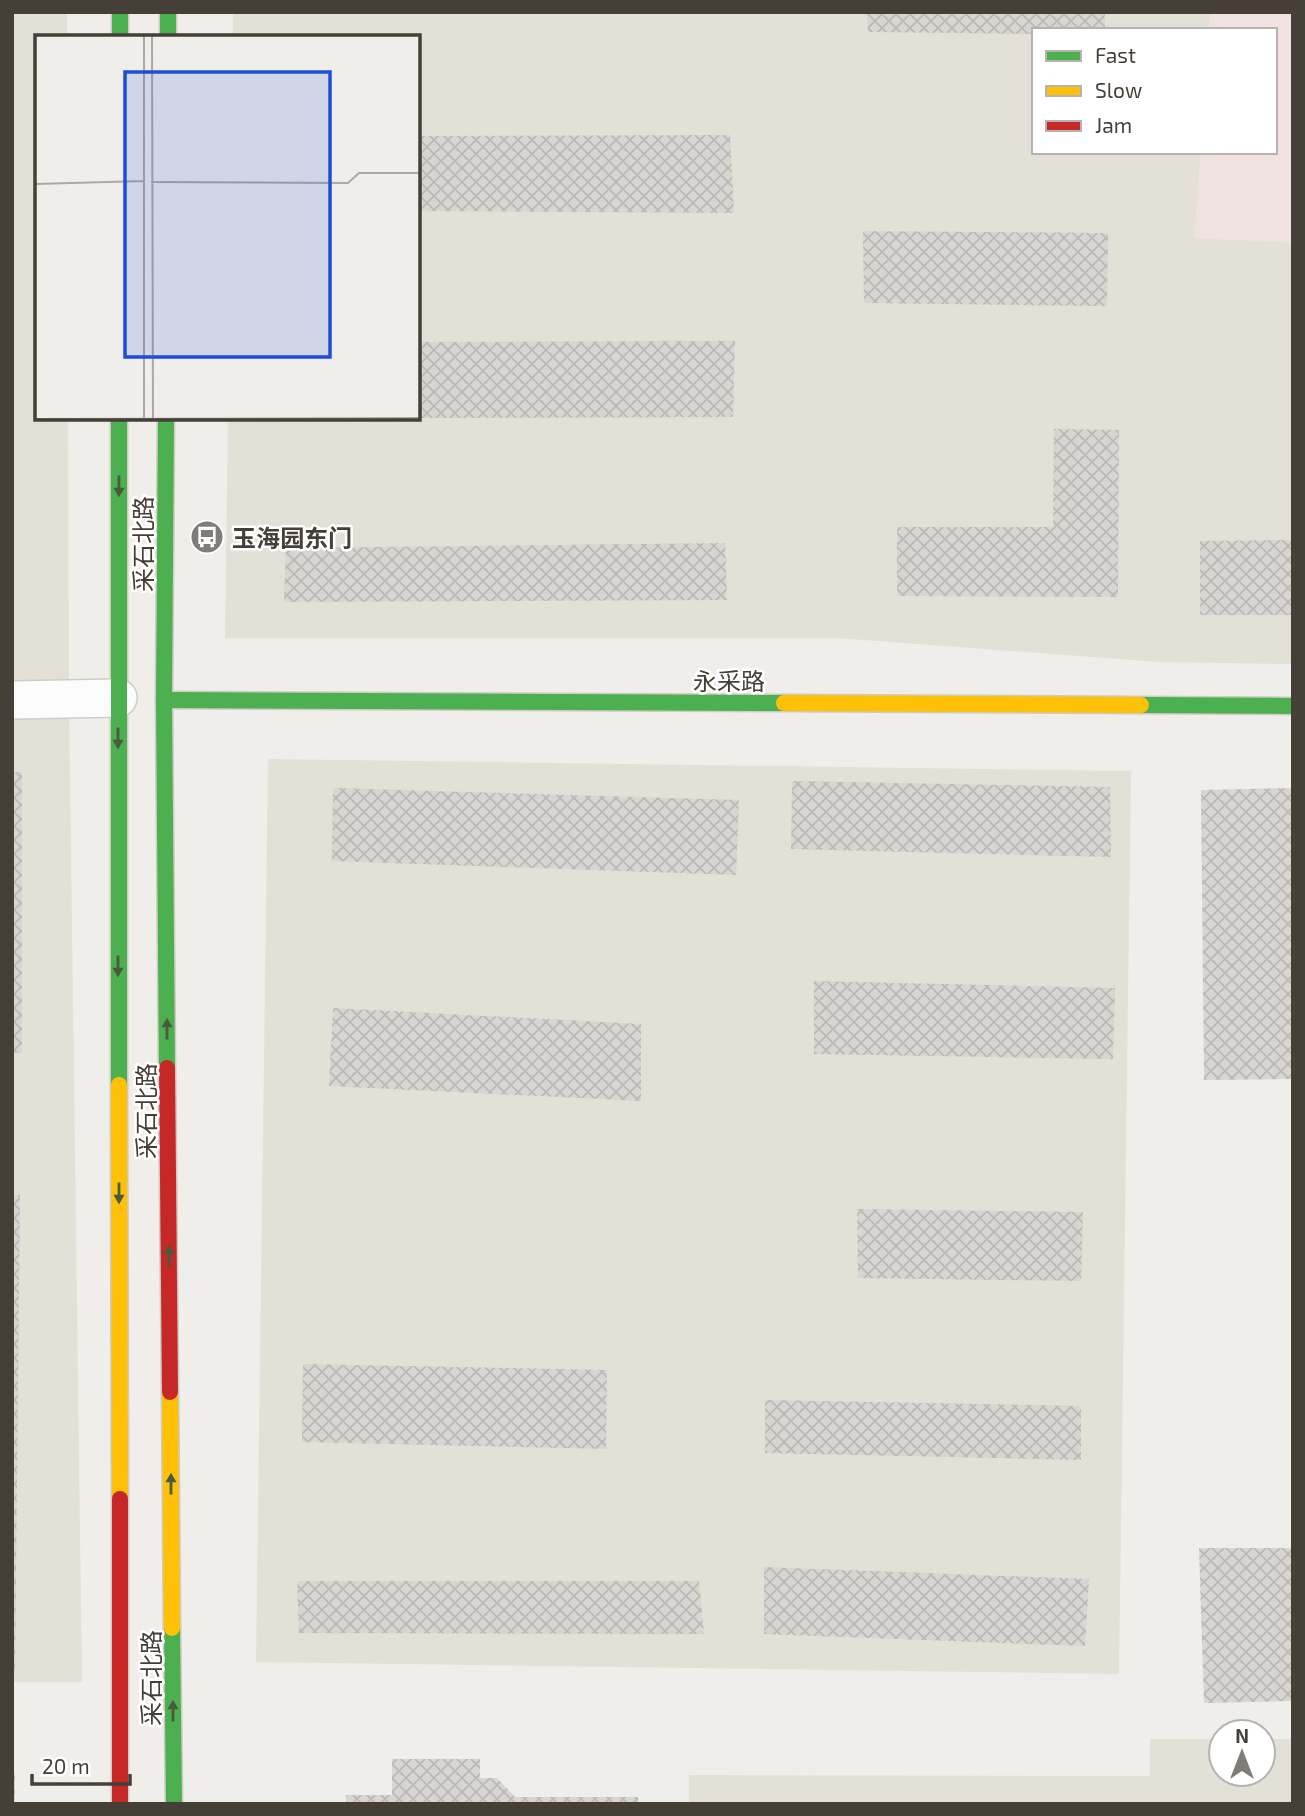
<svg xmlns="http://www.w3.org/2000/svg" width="1305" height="1816" font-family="'Exo 2','Noto Sans SC',sans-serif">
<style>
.residential{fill:#e3e0d8}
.medical{fill:#efe2e0}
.building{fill:url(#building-cross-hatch)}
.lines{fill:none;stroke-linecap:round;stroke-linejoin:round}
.street-casing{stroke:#ceccc8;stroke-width:40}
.fast-casing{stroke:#cecbc2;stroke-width:19}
.slow-casing{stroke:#cecbc2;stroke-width:19}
.jam-casing{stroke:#cecbc2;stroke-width:19}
.street{stroke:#fdfcfc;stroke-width:37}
.fast{stroke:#4caf50;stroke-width:16}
.slow{stroke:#ffc107;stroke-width:16}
.jam{stroke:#c62828;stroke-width:16}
.oneway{fill:#485b3d}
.labels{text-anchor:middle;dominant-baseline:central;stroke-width:5;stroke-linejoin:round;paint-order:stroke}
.poi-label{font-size:24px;font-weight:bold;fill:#463f37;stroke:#fff;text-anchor:start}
.street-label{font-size:24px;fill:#463f37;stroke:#fff}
.inset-road{fill:none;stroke:#aca8a3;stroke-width:2}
.view{fill:#1d4ed8;fill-opacity:0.15;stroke:#1d4ed8;stroke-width:3.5}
.inset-edge{fill:none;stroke:#463f37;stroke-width:3.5}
</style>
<defs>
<pattern id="building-cross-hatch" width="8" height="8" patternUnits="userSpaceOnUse" patternTransform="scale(1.75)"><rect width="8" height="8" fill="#d8d5d2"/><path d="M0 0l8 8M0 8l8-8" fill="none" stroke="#bbb8b5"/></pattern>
</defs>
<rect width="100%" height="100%" fill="#f0eeeb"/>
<!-- residential -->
<g class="residential">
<polygon points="12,12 67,12 67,37 37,37 37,418 68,418 69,699 82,1682 12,1682"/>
<polygon points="233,12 1211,12 1209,30 1034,30 1034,152 1201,152 1195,238 1293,242 1293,664 1159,662 837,638 225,638 228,418 418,418 418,37 233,37"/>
<polygon points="268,759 1131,771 1119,1674 256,1662"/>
<polygon points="1150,1739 1221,1739 1221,1774 1263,1774 1263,1739 1293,1739 1293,1804 689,1804 689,1775 1150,1776"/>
</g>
<!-- medical -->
<polygon class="medical" points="1211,12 1293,12 1293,242 1194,238 1201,152 1275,152 1275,30 1209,30"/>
<!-- building -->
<g class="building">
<polygon points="867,12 1105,12 1105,30 1034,30 1034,34 868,32"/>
<polygon points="730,135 734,213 418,211 418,136"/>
<polygon points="863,231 1108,233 1107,306 864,303"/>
<polygon points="735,341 733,417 418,418 418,342"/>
<polygon points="1054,429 1119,430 1118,597 897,596 897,527 1053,527"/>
<polygon points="1293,540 1293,615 1200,615 1200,541"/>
<polygon points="725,543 727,600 284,602 286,548"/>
<rect x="12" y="772" width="10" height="281"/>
<polygon points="792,781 1110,787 1111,857 791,849"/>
<polygon points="333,788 739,800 736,875 332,861"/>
<polygon points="1293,788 1293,1079 1204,1080 1201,790"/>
<polygon points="814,981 1115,988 1113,1059 814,1054"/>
<polygon points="333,1008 641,1024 641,1101 329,1086"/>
<polygon points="12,1195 20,1195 15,1673 12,1673"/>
<polygon points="857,1209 1083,1212 1081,1281 858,1278"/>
<polygon points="303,1364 607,1370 606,1449 302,1442"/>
<polygon points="765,1400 1081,1406 1081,1460 765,1453"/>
<polygon points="1199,1548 1293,1548 1293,1701 1204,1703"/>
<polygon points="764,1567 1089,1579 1085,1646 764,1634"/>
<polygon points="297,1581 699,1581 704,1634 299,1633"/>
<polygon points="392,1759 480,1759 480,1778 497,1778 515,1797 638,1797 638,1804 346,1804 346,1795 392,1795"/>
<rect x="12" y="1773" width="3" height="31"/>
</g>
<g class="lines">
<defs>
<polyline id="street" points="12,700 118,698"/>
<g id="fast">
<polyline points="120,12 120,37"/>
<polyline points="168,12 168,37"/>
<polyline points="119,418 119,1085"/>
<polyline points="166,418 164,700 167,1068"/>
<polyline points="164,700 784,703"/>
<polyline points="1141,705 1293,706"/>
<polyline points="172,1628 174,1804"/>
</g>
<g id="slow">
<polyline points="784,703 1141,705"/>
<polyline points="119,1085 120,1499"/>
<polyline points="170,1392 172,1628"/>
</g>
<g id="jam">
<polyline points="167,1068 170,1392"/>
<polyline points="120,1499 120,1804"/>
</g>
</defs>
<!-- street casing -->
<use href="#street" class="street-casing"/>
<!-- fast casing -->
<use href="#fast" class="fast-casing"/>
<!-- slow casing -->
<use href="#slow" class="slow-casing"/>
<!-- jam casing -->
<use href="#jam" class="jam-casing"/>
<!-- street -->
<use href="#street" class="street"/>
<!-- fast -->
<use href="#fast" class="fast"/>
<!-- slow -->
<use href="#slow" class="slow"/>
<!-- jam -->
<use href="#jam" class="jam"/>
</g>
<!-- one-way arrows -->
<defs><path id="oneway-solid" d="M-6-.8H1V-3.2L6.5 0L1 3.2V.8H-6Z" transform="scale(1.75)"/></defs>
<g class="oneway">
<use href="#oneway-solid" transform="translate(119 486) rotate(90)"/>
<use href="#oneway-solid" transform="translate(118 738) rotate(90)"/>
<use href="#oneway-solid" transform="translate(118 966) rotate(90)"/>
<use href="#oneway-solid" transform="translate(167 1029) rotate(-90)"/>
<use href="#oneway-solid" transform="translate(119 1193) rotate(90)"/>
<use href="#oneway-solid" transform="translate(169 1256) rotate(-90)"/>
<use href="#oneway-solid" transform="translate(171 1484) rotate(-90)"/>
<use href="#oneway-solid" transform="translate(173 1711) rotate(-90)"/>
</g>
<!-- icons -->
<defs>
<symbol id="bus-disc" viewBox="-11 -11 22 22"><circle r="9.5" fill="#827c76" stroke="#fff"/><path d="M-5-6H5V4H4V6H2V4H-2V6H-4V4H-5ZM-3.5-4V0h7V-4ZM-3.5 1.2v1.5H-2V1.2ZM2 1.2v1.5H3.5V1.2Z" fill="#fff"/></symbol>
</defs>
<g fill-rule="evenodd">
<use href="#bus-disc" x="188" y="518" width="38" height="38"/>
</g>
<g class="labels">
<!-- poi labels -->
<g class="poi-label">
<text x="232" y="537">玉海园东门</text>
</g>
<!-- street labels -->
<g class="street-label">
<text transform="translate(142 544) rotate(-90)">采石北路</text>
<text x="729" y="680">永采路</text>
<text transform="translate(145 1111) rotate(-90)">采石北路</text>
<text transform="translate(150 1678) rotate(-90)">采石北路</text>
</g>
</g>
<!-- overview -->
<g transform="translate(35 35)">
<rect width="385" height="385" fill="#f0eeeb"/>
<path class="inset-road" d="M 109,0 L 109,385M 117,0 L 118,385M 116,147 L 313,148 L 324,138 L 385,138M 0,149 L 109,146M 0,384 L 385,383"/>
<path class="view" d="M 90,37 L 295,37 L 295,322 L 90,322 Z"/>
<rect width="385" height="385" class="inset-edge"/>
</g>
<!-- border -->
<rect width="1305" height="1816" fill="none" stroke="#463f37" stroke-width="28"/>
<!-- legend -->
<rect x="1032" y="28" width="245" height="126" fill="#ffffff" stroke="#b5b2af" stroke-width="2"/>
<rect x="1046" y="51" width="35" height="10" fill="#4caf50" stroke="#b5b2af" stroke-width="2"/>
<text x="1095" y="63" font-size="21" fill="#463f37">Fast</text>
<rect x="1046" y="86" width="35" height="10" fill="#ffc107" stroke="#b5b2af" stroke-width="2"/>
<text x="1095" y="98" font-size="21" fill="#463f37">Slow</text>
<rect x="1046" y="121" width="35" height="10" fill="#c62828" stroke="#b5b2af" stroke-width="2"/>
<text x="1095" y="133" font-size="21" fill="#463f37">Jam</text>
<!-- north arrow -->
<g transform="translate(1242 1753)"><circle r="33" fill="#ffffff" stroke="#b5b2af" stroke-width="2"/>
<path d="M0-5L12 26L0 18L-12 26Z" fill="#827c76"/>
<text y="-10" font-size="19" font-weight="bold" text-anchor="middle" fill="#463f37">N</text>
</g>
<!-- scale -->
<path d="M32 1774v10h98v-10" fill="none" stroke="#463f37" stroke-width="3.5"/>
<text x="42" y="1774" font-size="21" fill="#463f37" stroke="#ffffff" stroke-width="5" paint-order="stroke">20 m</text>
</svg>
